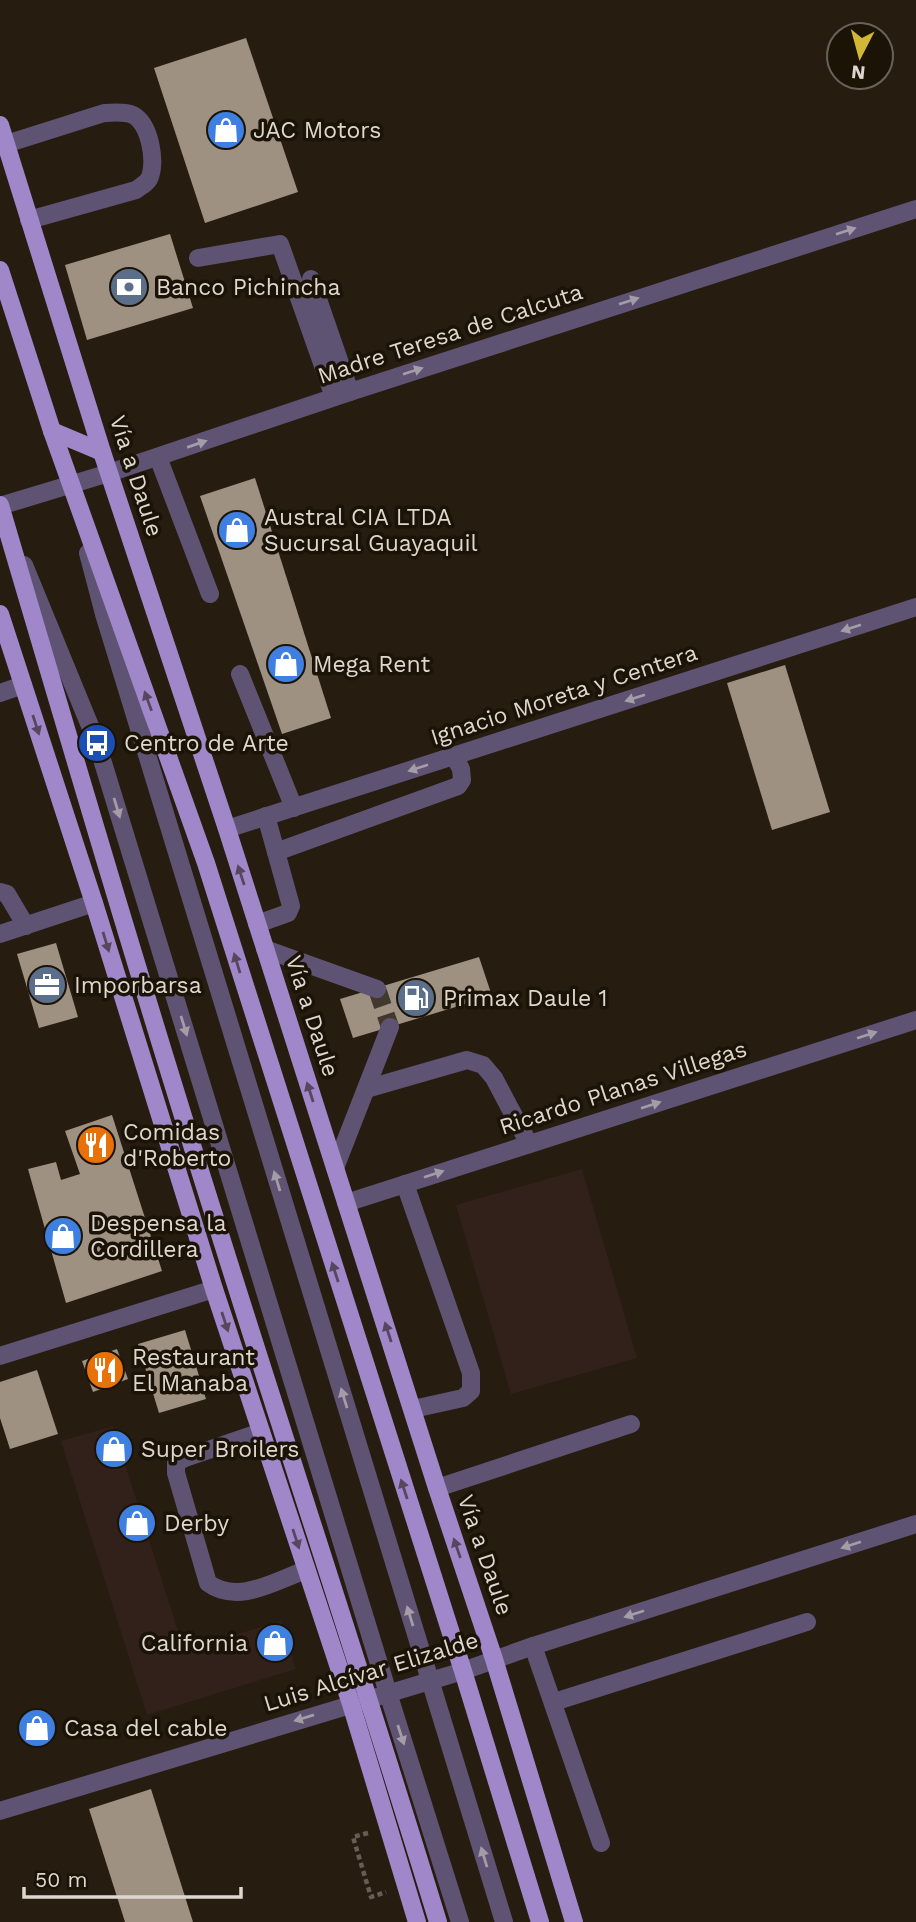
<svg xmlns="http://www.w3.org/2000/svg" width="916" height="1922" font-family="'Work Sans',sans-serif">
<style>
.commercial{fill:#32201b}
.building{fill:#9e9182}
.lines{fill:none;stroke-linecap:round;stroke-linejoin:round}
.minor-tunnel{stroke:#42382d;stroke-width:18;stroke-dasharray:18 9;stroke-linecap:butt}
.path{stroke:#675e53;stroke-width:4.5;stroke-dasharray:5 3.5;stroke-linecap:butt}
.minor{stroke:#5e5373;stroke-width:18}
.major{stroke:#9f87c9;stroke-width:18}
.oneway{fill:#a49ca6}
.oneway2{fill:#57475e}
.labels{text-anchor:middle;dominant-baseline:central;stroke-width:7;stroke-linejoin:round;paint-order:stroke}
.poi-label{font-size:23px;fill:#ded7cf;stroke:#1c1307;text-anchor:start}
.street-label{font-size:23px;fill:#ded7cf;stroke:#1c1307}
</style>
<rect width="100%" height="100%" fill="#261c10"/>
<!-- commercial -->
<g class="commercial">
<polygon points="582,1169 637,1358 511,1394 456,1205"/>
<polygon points="113,1426 184,1650 281,1621 296,1669 147,1715 61,1441"/>
</g>
<!-- building -->
<g class="building">
<polygon points="246,38 298,192 205,223 154,68"/>
<polygon points="170,234 193,308 87,340 65,265"/>
<polygon points="255,478 331,718 282,734 200,496"/>
<polygon points="785,665 830,812 772,830 727,683"/>
<polygon points="56,943 78,1017 39,1028 17,954"/>
<polygon points="479,957 492,996 353,1038 340,999"/>
<polygon points="112,1115 162,1271 66,1303 28,1169 56,1162 61,1180 80,1174 65,1131"/>
<polygon points="185,1330 206,1399 159,1413 138,1344"/>
<polygon points="117,1349 128,1379 93,1392 82,1361"/>
<polygon points="37,1370 58,1434 10,1449 0,1418 0,1382"/>
<polygon points="151,1789 193,1922 125,1922 89,1809"/>
</g>
<g class="lines">
<!-- minor-tunnel -->
<polyline class="minor-tunnel" points="377,989 390,1027"/>
<!-- path -->
<polyline class="path" points="368,1833 353,1837 371,1897 386,1892"/>
<!-- minor -->
<g class="minor">
<path d="M 6,144 L 104,113 C 113,113 124,111 133,115 C 150,124 157,163 149,179 C 146,184 141,186 136,190 L 29,220"/>
<polyline points="198,258 280,244 334,397"/>
<polyline points="311,279 350,392"/>
<polyline points="158,457 210,594"/>
<polyline points="0,506 109,473 350,392 916,209"/>
<polyline points="88,553 104,614 504,1922"/>
<polyline points="24,565 97,743 388,1693 460,1922"/>
<polyline points="240,674 294,808"/>
<polyline points="0,693 23,685"/>
<polyline points="227,829 916,607"/>
<polyline points="276,852 458,786 462,780 461,769 454,756"/>
<polyline points="0,892 7,894 26,926"/>
<polyline points="257,924 288,913 291,906 266,816"/>
<polyline points="0,934 94,903"/>
<polyline points="265,949 377,989"/>
<polyline points="366,1089 467,1060 483,1065 494,1078 529,1144"/>
<polyline points="335,1168 390,1027"/>
<polyline points="405,1184 471,1373 471,1391 463,1398 413,1409"/>
<polyline points="346,1203 916,1020"/>
<polyline points="0,1356 214,1289"/>
<path d="M 261,1432 L 185,1458 L 176,1463 L 176,1473 L 208,1583 C 238,1605 275,1581 306,1570"/>
<polyline points="437,1488 631,1424"/>
<polyline points="533,1646 601,1843"/>
<polyline points="554,1702 807,1622"/>
<polyline points="0,1811 463,1671 533,1646 916,1524"/>
</g>
<!-- major -->
<g class="major">
<polyline points="0,125 102,452 227,829 437,1488 494,1659 574,1922"/>
<polyline points="0,270 52,431 206,863 463,1671 540,1922"/>
<polyline points="52,431 102,452"/>
<path d="M 0,505 C 73,753 146,1001 224,1247 C 295,1473 369,1696 438,1922"/>
<polyline points="0,614 94,903 214,1289 351,1704 417,1922"/>
</g>
</g>
<!-- one-way arrows -->
<defs><path id="oneway-solid" d="M-6-.8H1V-3.2L6.5 0L1 3.2V.8H-6Z" transform="scale(1.75)"/></defs>
<g class="oneway">
<use href="#oneway-solid" transform="translate(846 231) rotate(-18)"/>
<use href="#oneway-solid" transform="translate(629 301) rotate(-18)"/>
<use href="#oneway-solid" transform="translate(413 371) rotate(-18)"/>
<use href="#oneway-solid" transform="translate(197 444) rotate(-19)"/>
<use href="#oneway-solid" transform="translate(851 628) rotate(162)"/>
<use href="#oneway-solid" transform="translate(635 698) rotate(162)"/>
<use href="#oneway-solid" transform="translate(418 768) rotate(162)"/>
<use href="#oneway-solid" transform="translate(117 808) rotate(73)"/>
<use href="#oneway-solid" transform="translate(184 1026) rotate(73)"/>
<use href="#oneway-solid" transform="translate(867 1035) rotate(-18)"/>
<use href="#oneway-solid" transform="translate(651 1105) rotate(-18)"/>
<use href="#oneway-solid" transform="translate(434 1174) rotate(-18)"/>
<use href="#oneway-solid" transform="translate(277 1181) rotate(-107)"/>
<use href="#oneway-solid" transform="translate(344 1398) rotate(-107)"/>
<use href="#oneway-solid" transform="translate(851 1545) rotate(162)"/>
<use href="#oneway-solid" transform="translate(634 1614) rotate(162)"/>
<use href="#oneway-solid" transform="translate(410 1616) rotate(-107)"/>
<use href="#oneway-solid" transform="translate(304 1718) rotate(163)"/>
<use href="#oneway-solid" transform="translate(401 1735) rotate(72)"/>
<use href="#oneway-solid" transform="translate(484 1857) rotate(-107)"/>
</g>
<g class="oneway2">
<use href="#oneway-solid" transform="translate(148 701) rotate(-110)"/>
<use href="#oneway-solid" transform="translate(36 725) rotate(72)"/>
<use href="#oneway-solid" transform="translate(241 875) rotate(-108)"/>
<use href="#oneway-solid" transform="translate(106 942) rotate(73)"/>
<use href="#oneway-solid" transform="translate(237 963) rotate(-107)"/>
<use href="#oneway-solid" transform="translate(310 1092) rotate(-108)"/>
<use href="#oneway-solid" transform="translate(335 1272) rotate(-108)"/>
<use href="#oneway-solid" transform="translate(225 1322) rotate(72)"/>
<use href="#oneway-solid" transform="translate(388 1332) rotate(-108)"/>
<use href="#oneway-solid" transform="translate(404 1489) rotate(-108)"/>
<use href="#oneway-solid" transform="translate(296 1539) rotate(72)"/>
<use href="#oneway-solid" transform="translate(457 1548) rotate(-109)"/>
</g>
<!-- icons -->
<defs>
<symbol id="shop-disc" viewBox="-11 -11 22 22"><circle r="9.5" fill="#3f7fe0" stroke="#1c1307"/><path d="M-5-2.5h2.3a2.7 3.5 0 0 1 5.4 0H5L5.5 6h-11ZM-1.5-2.5h3a1.5 2.3 0 0 0-3 0Z" fill="#fff"/></symbol>
<symbol id="bank-disc" viewBox="-11 -11 22 22"><circle r="9.5" fill="#5c6f8a" stroke="#1c1307"/><path d="M-6-4H6V4H-6ZM0-2.3a2.3 2.3 0 1 0 0 4.6a2.3 2.3 0 1 0 0-4.6Z" fill="#fff"/></symbol>
<symbol id="bus-disc" viewBox="-11 -11 22 22"><circle r="9.5" fill="#1a4fb4" stroke="#1c1307"/><path d="M-5-6H5V4H4V6H2V4H-2V6H-4V4H-5ZM-3.5-4V0h7V-4ZM-3.5 1.2v1.5H-2V1.2ZM2 1.2v1.5H3.5V1.2Z" fill="#fff"/></symbol>
<symbol id="office-disc" viewBox="-11 -11 22 22"><circle r="9.5" fill="#5c6f8a" stroke="#1c1307"/><path d="M-6-3h4V-5.5h4V-3h4V5H-6ZM-1-4.5V-3h2v-1.5ZM-6 0V1H6V0Z" fill="#fff"/></symbol>
<symbol id="fuel-disc" viewBox="-11 -11 22 22"><circle r="9.5" fill="#5c6f8a" stroke="#1c1307"/><path d="M-5.5-6h7V0h2V4h1.3V-2.5L3-4.5l.8-.8L6-3V5H2.5V1h-1V6h-7ZM-4.2-4.7v3.2H.2V-4.7Z" fill="#fff"/></symbol>
<symbol id="restaurant-disc" viewBox="-11 -11 22 22"><circle r="9.5" fill="#e8710a" stroke="#1c1307"/><path d="M-5-6h1v4h1v-4h1v4h1v-4h1v5L-1.5 .5V6h-2V.5L-5-1ZM5-6V6H3V1.5H1.5Q1.5-4 5-6Z" fill="#fff"/></symbol>
</defs>
<g fill-rule="evenodd">
<use href="#shop-disc" x="204" y="108" width="44" height="44"/>
<use href="#bank-disc" x="107" y="265" width="44" height="44"/>
<use href="#shop-disc" x="215" y="508" width="44" height="44"/>
<use href="#shop-disc" x="264" y="642" width="44" height="44"/>
<use href="#bus-disc" x="75" y="721" width="44" height="44"/>
<use href="#office-disc" x="25" y="963" width="44" height="44"/>
<use href="#fuel-disc" x="394" y="976" width="44" height="44"/>
<use href="#restaurant-disc" x="74" y="1123" width="44" height="44"/>
<use href="#shop-disc" x="41" y="1214" width="44" height="44"/>
<use href="#restaurant-disc" x="83" y="1348" width="44" height="44"/>
<use href="#shop-disc" x="92" y="1427" width="44" height="44"/>
<use href="#shop-disc" x="115" y="1501" width="44" height="44"/>
<use href="#shop-disc" x="253" y="1621" width="44" height="44"/>
<use href="#shop-disc" x="15" y="1706" width="44" height="44"/>
</g>
<g class="labels">
<!-- poi labels -->
<g class="poi-label">
<text x="253" y="130">JAC Motors</text>
<text x="156" y="287">Banco Pichincha</text>
<text x="264" y="517">Austral CIA LTDA<tspan x="264" dy="26">Sucursal Guayaquil</tspan></text>
<text x="313" y="664">Mega Rent</text>
<text x="124" y="743">Centro de Arte</text>
<text x="74" y="985">Imporbarsa</text>
<text x="443" y="998">Primax Daule 1</text>
<text x="123" y="1132">Comidas<tspan x="123" dy="26">d'Roberto</tspan></text>
<text x="90" y="1223">Despensa la<tspan x="90" dy="26">Cordillera</tspan></text>
<text x="132" y="1357">Restaurant<tspan x="132" dy="26">El Manaba</tspan></text>
<text x="141" y="1449">Super Broilers</text>
<text x="164" y="1523">Derby</text>
<text x="248" y="1643" text-anchor="end">California</text>
<text x="64" y="1728">Casa del cable</text>
</g>
<!-- street labels -->
<g class="street-label">
<text transform="translate(450 334) rotate(-18)">Madre Teresa de Calcuta</text>
<text transform="translate(136 476) rotate(72)">Vía a Daule</text>
<text transform="translate(564 695) rotate(-18)">Ignacio Moreta y Centera</text>
<text transform="translate(312 1016) rotate(72)">Vía a Daule</text>
<text transform="translate(623 1088) rotate(-18)">Ricardo Planas Villegas</text>
<text transform="translate(485 1555) rotate(71)">Vía a Daule</text>
<text transform="translate(371 1672) rotate(-17)">Luis Alcívar Elizalde</text>
</g>
</g>
<!-- north arrow -->
<g transform="translate(860 56) rotate(186)"><circle r="33" fill="#1c1307" stroke="#6a6157" stroke-width="2"/>
<path d="M0-5L12 26L0 18L-12 26Z" fill="#d2b635"/>
<text y="-10" font-size="19" font-weight="bold" text-anchor="middle" fill="#ded7cf">N</text>
</g>
<!-- scale -->
<path d="M24 1887v10h217v-10" fill="none" stroke="#ded7cf" stroke-width="3.5"/>
<text x="35" y="1887" font-size="21" fill="#ded7cf" stroke="#1c1307" stroke-width="5" paint-order="stroke">50 m</text>
</svg>
